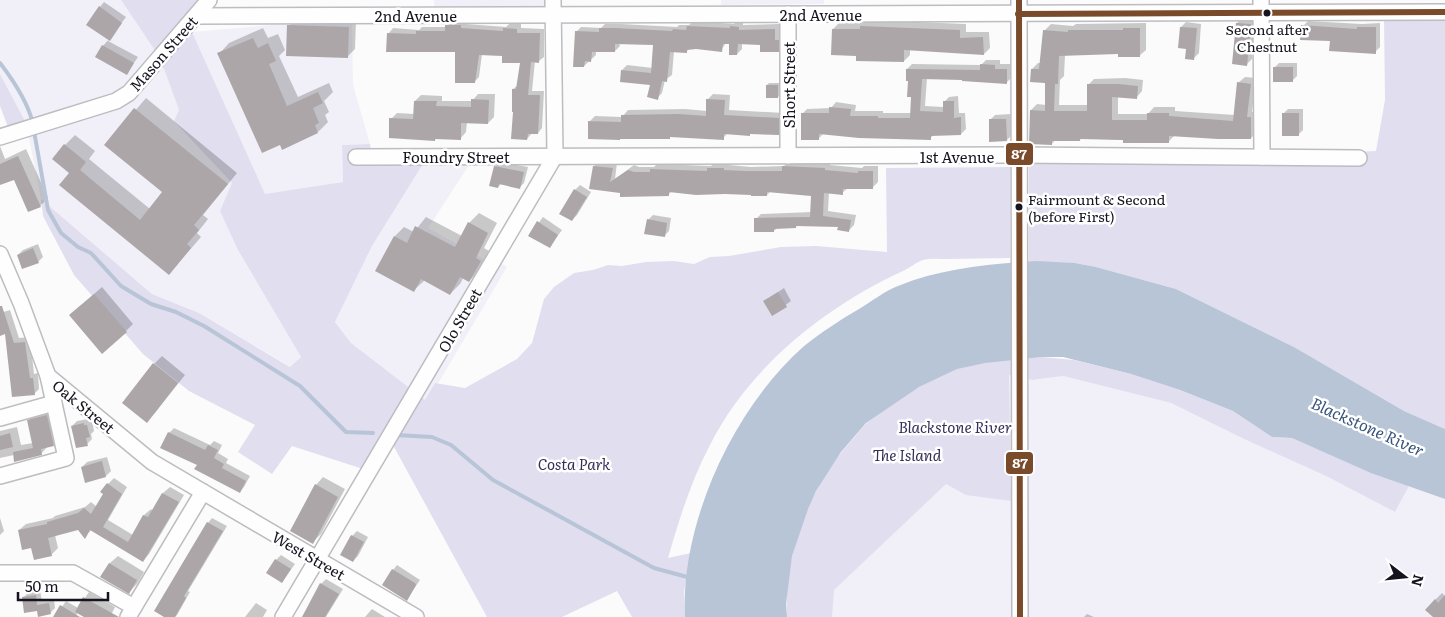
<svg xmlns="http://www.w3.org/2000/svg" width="1445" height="617" font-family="Literata,serif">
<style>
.built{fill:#f1f0f8}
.green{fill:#e1deef}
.water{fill:#b8c5d7}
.shadow{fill:#0003}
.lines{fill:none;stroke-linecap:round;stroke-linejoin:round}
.stream{stroke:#b8c5d7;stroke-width:4}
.building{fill:#aca6a8}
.minor-casing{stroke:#bdbcc1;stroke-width:18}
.minor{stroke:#fefefe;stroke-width:15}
.bus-1-casing{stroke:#fff;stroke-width:10}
.bus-1{stroke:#7a4b2a;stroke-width:6}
.bus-dot{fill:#16141f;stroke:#fff;stroke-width:2}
.labels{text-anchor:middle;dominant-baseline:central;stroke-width:5;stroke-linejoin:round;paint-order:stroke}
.bus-label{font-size:14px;fill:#16141f;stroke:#fff}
.street-label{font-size:15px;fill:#16141f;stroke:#fff}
.park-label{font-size:15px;font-style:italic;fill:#372e58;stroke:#fff}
.water-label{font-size:16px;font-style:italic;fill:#375279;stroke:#fff}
.line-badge{stroke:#fff;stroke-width:2}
.badge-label{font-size:14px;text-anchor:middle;font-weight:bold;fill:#fff}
</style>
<rect width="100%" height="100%" fill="#fbfbfb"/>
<!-- built -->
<g class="built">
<polygon points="0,0 121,0 160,58 179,110 175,121 232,183 238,250 301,357 291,367 199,313 152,294 41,199 26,123 0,74"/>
<polygon points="434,0 549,0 549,13 434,12"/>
<polygon points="721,0 824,0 824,4 721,5"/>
<polygon points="352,18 353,85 370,144 342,145 343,182 265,195 192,32"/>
<polygon points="426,159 473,159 428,228 487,261 490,257 507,267 427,402 351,343 335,322 372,246"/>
<polygon points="1008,375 1032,380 1063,376 1171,403 1244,439 1326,476 1395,512 1409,486 1445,499 1445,617 829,617 834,590 942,482 1010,501"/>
</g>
<!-- green -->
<g class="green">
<path d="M 121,0 L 216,0 L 192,32 L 265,194 L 343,182 L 342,145 L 370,144 L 372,157 L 426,159 L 372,246 L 335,322 L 351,343 L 425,400 L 435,383 L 465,388 L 517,359 L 532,343 L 544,299 L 554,287 L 574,273 L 593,270 L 608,265 L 622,266 L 646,262 L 674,261 L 694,264 L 710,257 L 729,256 L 781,247 L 816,246 L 887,252 L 886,168 L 1010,167 L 1010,258 C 988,258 967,259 945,259 C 939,259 929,258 923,260 C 916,262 910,268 903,271 C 825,307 749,367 710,445 C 691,481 679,520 668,558 L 691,553 L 684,592 L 685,617 L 632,617 L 617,591 L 562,617 L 487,617 L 387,434 L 366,470 L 292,446 L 272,474 L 238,452 L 255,425 L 189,391 L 143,354 L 74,275 L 43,216 L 41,199 L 152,294 L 199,313 L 290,367 L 301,357 L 238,250 L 220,211 L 232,183 L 174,121 L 179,110 L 160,58 Z"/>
<polygon points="1445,15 1445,429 1404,411 1294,347 1176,289 1096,267 1075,263 1029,262 1029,154 1261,156 1376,151 1385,100 1384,17"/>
<polygon points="0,74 26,123 8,127 0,106"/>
<path d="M 1042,357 L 1074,360 L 1131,374 L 1180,390 L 1233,411 L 1272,437 L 1292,438 L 1371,472 L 1409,486 L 1395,512 L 1326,476 L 1244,439 L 1171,403 L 1063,376 L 1032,380 L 1009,375 L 1011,501 L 966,495 L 946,484 L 834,590 L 832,617 L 787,617 C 783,554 809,489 850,442 C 856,436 861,428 868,422 C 888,405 911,390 935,379 C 943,376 951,371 959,368 C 985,360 1015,360 1042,357 Z"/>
</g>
<!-- water -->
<path class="water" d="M 1036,261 L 1075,263 L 1096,267 L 1176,289 L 1294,347 L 1404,411 L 1445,429 L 1445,499 L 1371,473 L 1292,438 L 1272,437 L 1233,411 L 1180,390 L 1131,374 L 1063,357 L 1042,357 L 985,363 L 957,369 L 919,387 L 866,423 L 841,452 L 816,491 L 808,509 L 792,556 L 786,604 L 787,617 L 685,617 C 680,524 733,409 803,347 C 820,333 840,320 859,309 C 872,301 885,291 898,286 C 942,268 989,264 1036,261 Z"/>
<!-- shadow -->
<g class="shadow">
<polygon points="104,2 126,17 108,41 138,57 127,73 103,46 109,39 100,7"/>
<polygon points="296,18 356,20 355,49 347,57 289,26"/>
<polygon points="1242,18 1255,20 1252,59 1247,64 1237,23"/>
<polygon points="451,20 466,20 466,24 506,27 509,24 521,24 521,28 544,29 544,57 539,61 535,61 532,91 544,91 542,128 538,133 532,133 527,139 514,111 513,89 518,85 522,62 504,55 482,54 479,77 474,82 456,51 389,33 393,28 419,30 422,27 446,27"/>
<polygon points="868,20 966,24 966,32 989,32 990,48 984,54 910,49 910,55 904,61 857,55 833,29 839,23 864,23"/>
<polygon points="693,21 734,24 736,22 743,22 743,25 779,24 779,36 783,36 783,46 778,50 761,44 742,43 742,49 737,54 731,43 726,43 721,50 690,48 686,52 674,51 672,75 665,80 662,93 657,98 651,84 622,70 627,65 653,68 655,44 619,43 620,46 615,51 596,51 596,55 584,66 576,32 581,27 601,28 605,24 621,24 677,27 679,25 689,25"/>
<polygon points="1308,21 1362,24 1380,23 1380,47 1375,52 1331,40 1303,26"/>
<polygon points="1186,22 1201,24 1199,53 1194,58 1187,47 1181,27"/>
<polygon points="1146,23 1146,50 1139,56 1120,52 1065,55 1064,76 1060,80 1059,105 1088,105 1088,85 1094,79 1125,78 1143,80 1142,91 1136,98 1118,96 1118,114 1148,114 1154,107 1175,107 1175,111 1235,115 1238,83 1245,77 1256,78 1252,112 1257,112 1257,132 1251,138 1175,135 1168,142 1082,138 1080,140 1055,140 1052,144 1031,110 1037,104 1046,105 1047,82 1032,69 1038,63 1041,63 1045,30 1051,24 1073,26 1076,24"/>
<polygon points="263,28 268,38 278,34 285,50 279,56 298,97 329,83 333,92 324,101 329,112 325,115 328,122 318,132 219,54 229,43"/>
<polygon points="986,60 1000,60 1000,64 1012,64 1011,78 1006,83 963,78 927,78 925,106 944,107 944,102 949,97 958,96 959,113 965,113 966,129 961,134 934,135 930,138 824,133 819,138 802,114 807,109 831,108 836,102 856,105 855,111 883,111 883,113 911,113 912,96 907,69 912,64 981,65"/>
<polygon points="1279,63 1297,63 1297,76 1292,81 1274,68"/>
<polygon points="769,83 780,83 780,95 778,97 767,85"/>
<polygon points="478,94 495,94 494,117 488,123 467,122 466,132 460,139 437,138 435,140 391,119 397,113 415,114 415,101 421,95 442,96 442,101 472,101"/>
<polygon points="713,94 730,95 729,110 784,113 784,128 778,134 728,133 723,138 590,121 595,116 622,117 628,110 685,109 707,111 707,100"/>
<polygon points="146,98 237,173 203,215 208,219 197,233 201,237 169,274 71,173 65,145 75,135 95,151 89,159 150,209 164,192 106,145"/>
<polygon points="1288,109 1303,109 1303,130 1298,135 1283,114"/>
<polygon points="1011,114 1012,135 1007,140 990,120 995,115"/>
<polygon points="0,146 5,159 26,149 48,198 40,206 14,179 0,184"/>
<polygon points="599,161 617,163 615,179 634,165 639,167 654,167 657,164 711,166 714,163 729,163 729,165 751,167 784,166 789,162 830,163 830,165 862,168 864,166 878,166 878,182 873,187 848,188 842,193 829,192 828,211 856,215 854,225 849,230 839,226 798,225 796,227 777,228 774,231 756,219 761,214 812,212 813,194 771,191 767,195 672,191 669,194 621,192 591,188 594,166"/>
<polygon points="500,162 528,167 524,183 519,188 501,184 498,187 495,167"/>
<polygon points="580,185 591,192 577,215 572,220 575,190"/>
<polygon points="479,213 497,223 484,248 489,251 479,271 469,281 463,278 460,284 450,294 425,280 414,290 395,236 404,227 414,232 426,217 462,236 469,223"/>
<polygon points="653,215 671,218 669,231 664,236 648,220"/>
<polygon points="543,217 562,230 550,246 529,236"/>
<polygon points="38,244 43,257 38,262 18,255 23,250"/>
<polygon points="102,287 133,324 126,331 78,308"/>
<polygon points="784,288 791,301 773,314 765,301"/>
<polygon points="10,310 19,338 30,337 34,374 38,373 39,389 34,394 6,333 0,334 0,313"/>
<polygon points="162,356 185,375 154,414 154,364"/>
<polygon points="54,408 60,438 53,445 48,446 41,454 14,455 0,458 0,431 17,427 21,445 33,443 28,421 35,413"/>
<polygon points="88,419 89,421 92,420 94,431 91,434 92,439 87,444 72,426 77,421"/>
<polygon points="174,428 210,445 214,441 222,445 218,453 228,459 226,463 250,476 244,487 239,492 169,433"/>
<polygon points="107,457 111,471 106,476 86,481 82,467 87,462"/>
<polygon points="323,477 345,489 321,534 313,542 316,485"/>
<polygon points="114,478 127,487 108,520 133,535 144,515 151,509 153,511 163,493 170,487 184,495 149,554 143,561 91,530 85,537 79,528 55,535 58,548 51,555 32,546 19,530 26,524 53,518 55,516 85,507 91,502 97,507 108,484"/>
<polygon points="0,518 4,531 0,535"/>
<polygon points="212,518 227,526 188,591 190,592 177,615 175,617 166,617 208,523"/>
<polygon points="357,531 368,537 358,556 353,561 352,536"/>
<polygon points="281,555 295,564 282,582 276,560"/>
<polygon points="118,556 144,572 137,584 129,592 102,577 110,563"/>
<polygon points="397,565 420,580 407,599 393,570"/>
<polygon points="326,579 343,589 326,617 303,617 321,584"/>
<polygon points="40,591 42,601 54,599 55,608 50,613 38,610 23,598 28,593"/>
<polygon points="89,592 115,607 110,617 87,617 78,612 75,617 55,617 66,601 78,608"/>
<polygon points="1442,593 1445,596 1445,614 1434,617 1435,600"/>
<polygon points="256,603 267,610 263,617 245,617"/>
<polygon points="372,609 385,617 365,617"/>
<polygon points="1087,614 1094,617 1084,617"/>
</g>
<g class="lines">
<!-- stream -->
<g class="stream">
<path d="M 0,63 C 13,80 28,102 33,124"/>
<polyline points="34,131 48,210 61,233 78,247 91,253 121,286 151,304 176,312 204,326 300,386 346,432 373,433"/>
<polyline points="396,435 432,437 451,445 493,480 654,568 691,578"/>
</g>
</g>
<!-- building -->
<g class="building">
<polygon points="99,6 122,23 110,41 86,25"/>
<polygon points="1236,23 1251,24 1247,66 1232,64"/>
<polygon points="287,25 349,27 348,58 286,56"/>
<polygon points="445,25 461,25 461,28 503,31 503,28 517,29 517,33 540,33 539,63 531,62 528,95 540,95 538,134 528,134 527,140 511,139 513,112 512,112 512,89 516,89 520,63 502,63 502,56 479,55 475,83 455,83 455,52 386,52 387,33 416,34 416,31 445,31"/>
<polygon points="1301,25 1357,29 1357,27 1376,27 1376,54 1329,51 1330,41 1300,40"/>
<polygon points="687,26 730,28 730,26 739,27 739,30 775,29 775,40 779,40 779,52 760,52 760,45 738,44 737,55 729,55 729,44 723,44 722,52 696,49 687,50 687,53 670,52 667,82 662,81 658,100 647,97 650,85 620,82 621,70 651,73 653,45 615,44 615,52 592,52 591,62 585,61 584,67 573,67 575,31 599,32 599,28 615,28 672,31 673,29 686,30"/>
<polygon points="860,26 960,30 960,38 983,37 984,55 904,50 904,62 856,61 856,56 831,55 832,29 860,29"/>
<polygon points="1180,27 1197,28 1194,60 1185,59 1186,49 1178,48"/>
<polygon points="1123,28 1140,28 1140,57 1118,57 1118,54 1059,56 1058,84 1055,84 1054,111 1087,111 1087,84 1118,84 1138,86 1137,99 1112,97 1112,120 1147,120 1147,113 1169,113 1169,116 1233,121 1237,82 1251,84 1247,117 1251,117 1251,139 1218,139 1169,136 1169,143 1123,143 1123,140 1080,139 1080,141 1052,141 1052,145 1029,144 1030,110 1045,111 1045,83 1030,82 1031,69 1039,69 1043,30 1068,32 1068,30 1123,30"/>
<polygon points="253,38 258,48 268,43 276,61 269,64 287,106 318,92 323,103 313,108 319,123 315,125 318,133 282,150 280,145 262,153 217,53"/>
<polygon points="102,45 134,63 127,75 95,57"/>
<polygon points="980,64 995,65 995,69 1007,69 1007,84 962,81 962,80 922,79 920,111 943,112 943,101 954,101 954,118 961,117 961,135 931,136 931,140 859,138 819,134 819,140 801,140 801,113 829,113 829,107 851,109 850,116 878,116 878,118 910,118 911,97 907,97 908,81 906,81 906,69 980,70"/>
<rect x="1273" y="67" width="20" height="15"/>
<rect x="766" y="85" width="12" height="13"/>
<polygon points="471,99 489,100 488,124 461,123 461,140 435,139 435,141 389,138 389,118 413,119 414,101 437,101 436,106 471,107"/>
<polygon points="706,99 725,100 724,115 779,118 779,135 750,134 750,136 724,134 724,140 670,137 670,139 620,139 620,140 588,139 588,121 621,122 621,115 678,114 706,116"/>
<polygon points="134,108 228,184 194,225 199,230 187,244 191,248 169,275 59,185 69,173 52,159 64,144 86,162 80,170 140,220 162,192 104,145"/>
<rect x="1282" y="113" width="17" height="23"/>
<polygon points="989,119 1006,119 1007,141 989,142"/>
<polygon points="18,156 41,207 28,212 14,180 0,185 0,164"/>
<polygon points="494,166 524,172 520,189 499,184 498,188 489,186"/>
<polygon points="593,166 613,168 610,182 628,170 634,172 650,172 650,169 707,171 707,168 724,168 724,170 745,171 782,171 782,166 825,168 825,170 858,173 858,171 873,171 873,189 843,189 843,195 824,193 823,216 851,220 849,232 837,230 838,227 796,226 796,228 774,229 774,232 754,232 754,218 810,217 811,196 767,192 767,196 751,196 751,195 725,194 696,195 669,192 669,196 620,197 620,193 589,189"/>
<polygon points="574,189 587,197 572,221 559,214"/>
<polygon points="647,219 667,223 665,237 644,234"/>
<polygon points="537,221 558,235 550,248 528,236"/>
<polygon points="468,222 488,233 476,258 481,261 469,282 460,277 450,295 421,279 414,292 375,271 394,236 407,243 415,226 455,247"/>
<polygon points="33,248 39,263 22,269 17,255"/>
<polygon points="778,292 787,307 772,316 763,301"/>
<polygon points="94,294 127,332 102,354 69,315"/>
<polygon points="0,306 2,306 14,343 25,342 30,378 33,378 35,395 12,397 5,334 0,336"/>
<polygon points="153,363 178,383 147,423 122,403"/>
<polygon points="47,415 54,446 41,449 42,455 14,462 13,452 33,448 27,420"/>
<polygon points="84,423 84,425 87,425 90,437 86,438 88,446 76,448 71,426"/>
<polygon points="168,432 205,450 208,445 218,450 214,458 224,464 222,468 246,481 240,493 194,469 197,465 160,448"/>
<polygon points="10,433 13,447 0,450 0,436"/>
<polygon points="102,461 106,477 85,483 81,467"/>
<polygon points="107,483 122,494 103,527 128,542 143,515 148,517 162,493 179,502 143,562 90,530 85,539 78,530 48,538 52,556 34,560 31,548 22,550 18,530 47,524 47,522 78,513 84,508 91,514 103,494 100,492"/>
<polygon points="315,484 338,497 313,544 290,531"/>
<polygon points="207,522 223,531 184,596 186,598 175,617 164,617 154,611"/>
<polygon points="351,535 364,542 353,562 340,555"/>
<polygon points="275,559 291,569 282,583 266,573"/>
<polygon points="109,563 137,580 129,594 100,577"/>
<polygon points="392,569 415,583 416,585 407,601 382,585"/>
<polygon points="320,583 339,594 325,617 302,617"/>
<polygon points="36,595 37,605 49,603 51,614 38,617 37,611 24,613 22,597"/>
<polygon points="1445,595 1445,617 1433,617 1425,610 1435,599 1438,603"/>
<polygon points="83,597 119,617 84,617 75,612"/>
<polygon points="60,605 80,617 53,617"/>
</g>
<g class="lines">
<defs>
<g id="minor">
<polyline points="1019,0 1020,617"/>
<polyline points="1261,0 1262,157"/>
<polyline points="196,16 1445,12"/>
<polyline points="0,137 116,101 129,93 209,0"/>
<polyline points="788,156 788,14"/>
<polyline points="356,157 1019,155 1359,158"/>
<polyline points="0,254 21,303 48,376 152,462 416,617"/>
<polyline points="0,418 54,403"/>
<polyline points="0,476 66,458 48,376"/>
<polyline points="0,573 73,573 134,607"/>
<polyline points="128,617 203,492"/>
<polyline points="283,617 555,156 553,0"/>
</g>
</defs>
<!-- minor casing -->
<use href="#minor" class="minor-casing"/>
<!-- minor -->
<use href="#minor" class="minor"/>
<defs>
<g id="bus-1">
<polyline points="1019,0 1020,617"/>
<polyline points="1018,14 1445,12"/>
</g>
</defs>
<!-- bus-1 casing -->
<use href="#bus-1" class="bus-1-casing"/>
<!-- bus-1 -->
<use href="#bus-1" class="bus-1"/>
</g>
<!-- markers -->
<g class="bus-dot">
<circle cx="1267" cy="13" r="4.5"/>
<circle cx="1019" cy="207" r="4.5"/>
</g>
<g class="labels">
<!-- bus labels -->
<g class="bus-label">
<text x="1267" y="29">Second after<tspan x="1267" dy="17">Chestnut</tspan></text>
<text x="1028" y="199" text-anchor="start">Fairmount &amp; Second<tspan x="1028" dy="17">(before First)</tspan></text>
</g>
<!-- street labels -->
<g class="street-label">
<text x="821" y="14">2nd Avenue</text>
<text x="416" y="15">2nd Avenue</text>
<text transform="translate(163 53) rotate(-49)">Mason Street</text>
<text transform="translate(788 85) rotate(-90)">Short Street</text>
<text x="456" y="156">Foundry Street</text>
<text x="957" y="156">1st Avenue</text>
<text transform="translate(459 320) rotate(-60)">Olo Street</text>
<text transform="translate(84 406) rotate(39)">Oak Street</text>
<text transform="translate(309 555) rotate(30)">West Street</text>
</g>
<!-- park labels -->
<g class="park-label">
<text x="955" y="426">Blackstone River</text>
<text x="907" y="454">The Island</text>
<text x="574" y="463">Costa Park</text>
</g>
<!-- water labels -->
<g class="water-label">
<text transform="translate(1368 426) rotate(24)">Blackstone River</text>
</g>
</g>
<g class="line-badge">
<rect x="1005" y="142" width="29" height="24" rx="5" fill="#7a4b2a"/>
<rect x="1005" y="451" width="29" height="24" rx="5" fill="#7a4b2a"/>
</g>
<g class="badge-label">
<text x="1019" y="159">87</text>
<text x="1020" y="468">87</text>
</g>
<!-- north arrow -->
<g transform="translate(1405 577) rotate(106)" stroke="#ffffff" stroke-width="4" paint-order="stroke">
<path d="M0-4L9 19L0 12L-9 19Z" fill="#16141f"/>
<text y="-8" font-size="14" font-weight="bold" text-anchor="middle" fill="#16141f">N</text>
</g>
<!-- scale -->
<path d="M18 592v8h90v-8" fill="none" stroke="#16141f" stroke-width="2.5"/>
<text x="25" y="592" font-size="15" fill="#16141f" stroke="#ffffff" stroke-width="4" paint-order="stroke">50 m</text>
</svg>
